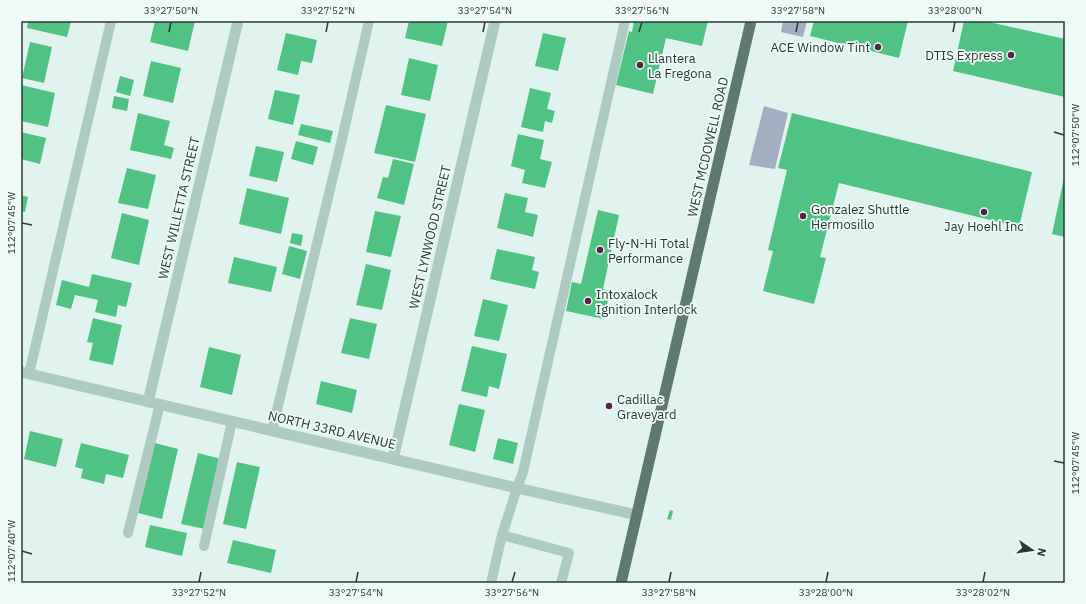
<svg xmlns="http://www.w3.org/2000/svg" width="1086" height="604" font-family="'IBM Plex Sans',sans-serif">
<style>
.green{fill:#a1afc2}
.building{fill:#50c284}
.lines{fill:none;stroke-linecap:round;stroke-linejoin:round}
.service{stroke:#adcbc1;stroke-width:10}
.minor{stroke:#adcbc1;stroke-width:11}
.primary{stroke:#5d7a6d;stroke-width:11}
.ticks{fill:none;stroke:#2b3933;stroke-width:1.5}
.poi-dot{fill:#5a224a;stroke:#edfaf7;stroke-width:1.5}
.labels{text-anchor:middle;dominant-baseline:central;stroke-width:3.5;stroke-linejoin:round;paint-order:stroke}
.poi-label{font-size:13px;fill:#2b3933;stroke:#edfaf7;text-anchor:start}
.street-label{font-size:13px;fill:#2b3933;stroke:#edfaf7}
.neatline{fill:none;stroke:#2b3933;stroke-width:1.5}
.ticks-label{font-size:10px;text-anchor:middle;fill:#2b3933}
</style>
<rect width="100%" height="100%" fill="#e1f3ee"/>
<!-- green -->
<g class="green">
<polygon points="783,21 807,21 803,37 781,32"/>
<polygon points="764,106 788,113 775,169 749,165"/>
</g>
<!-- building -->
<g class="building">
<polygon points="28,21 71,21 67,37 27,28"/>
<polygon points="155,21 195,21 188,51 150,42"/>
<polygon points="409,21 448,21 442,46 405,38"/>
<polygon points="634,21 708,21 702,46 666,38 653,94 616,85 629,31 632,32"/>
<polygon points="814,21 908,21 899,58 810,36"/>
<polygon points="964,21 984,21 1065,39 1065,97 953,71"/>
<polygon points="286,33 317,40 312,63 301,61 298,75 277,70"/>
<polygon points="543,33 566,38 558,71 535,66"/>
<polygon points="30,42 52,47 44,83 22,78"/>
<polygon points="409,58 438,65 430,101 401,95"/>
<polygon points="151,61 181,68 173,103 143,96"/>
<polygon points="120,76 134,80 130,96 116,92"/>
<polygon points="21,85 55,93 48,127 21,121"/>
<polygon points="530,88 551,93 547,109 555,111 552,123 545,121 543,132 521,127"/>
<polygon points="275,90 300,95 293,125 268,119"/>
<polygon points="114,96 129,99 127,111 112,108"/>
<polygon points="386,105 426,114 415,162 374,153"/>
<polygon points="138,113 170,121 164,145 174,148 171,159 130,150"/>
<polygon points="792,113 1032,172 1019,227 839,183 820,257 826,258 814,304 763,291 773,251 768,250 787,170 778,168"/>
<polygon points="301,124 333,131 330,143 298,135"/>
<polygon points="21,132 46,138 40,164 21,159"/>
<polygon points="518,134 544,140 540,159 552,162 545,188 522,183 525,170 511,166"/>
<polygon points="296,141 318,147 313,165 291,159"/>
<polygon points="256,146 284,152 277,182 249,176"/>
<polygon points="393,159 414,164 404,205 377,198 383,177 388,178"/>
<polygon points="127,168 156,175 148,209 118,203"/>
<polygon points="1064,178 1065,178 1065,237 1052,234"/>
<polygon points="247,188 289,198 281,234 239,224"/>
<polygon points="505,193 528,198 525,212 538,215 533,237 497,228"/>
<polygon points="21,195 28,197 25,212 21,211"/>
<polygon points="598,210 619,215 603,289 610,291 604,319 566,311 572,282 581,284"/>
<polygon points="375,211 401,216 391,257 366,252"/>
<polygon points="122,213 149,220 139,265 111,258"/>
<polygon points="292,233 303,235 301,246 290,243"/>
<polygon points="289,246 307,251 300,279 282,274"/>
<polygon points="497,249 535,257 532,270 539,272 535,289 490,279"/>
<polygon points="234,257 277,267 271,292 228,283"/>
<polygon points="366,264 391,270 382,310 356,305"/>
<polygon points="92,274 132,283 126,307 118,305 116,317 95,312 98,300 75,295 71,309 56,305 62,280 89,287"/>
<polygon points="483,299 508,305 499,341 474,336"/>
<polygon points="93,318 122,325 113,365 89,360 93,343 87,342"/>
<polygon points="350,318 377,324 369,359 341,353"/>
<polygon points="472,346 507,354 499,389 489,386 487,397 461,391"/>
<polygon points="209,347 241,355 232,395 200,387"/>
<polygon points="321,381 357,390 352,413 316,404"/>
<polygon points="459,404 485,410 475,452 449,445"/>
<polygon points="30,431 63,439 56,467 24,459"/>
<polygon points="498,438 518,443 513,464 493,459"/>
<polygon points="81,443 129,455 123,478 106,474 104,484 81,478 83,469 75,467"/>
<polygon points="155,443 178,449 162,519 138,513"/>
<polygon points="198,453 221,459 205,529 181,524"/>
<polygon points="237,462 260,467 246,529 223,524"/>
<polygon points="670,510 673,511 671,520 667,519"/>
<polygon points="150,525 187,533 182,556 145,547"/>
<polygon points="233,540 276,550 271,573 227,563"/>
</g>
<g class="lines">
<!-- service -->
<g class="service">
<polyline points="29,374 111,21"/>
<polyline points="272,431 339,152 369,21"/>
<polyline points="128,533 160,404"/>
<polyline points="204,546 232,421"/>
<polyline points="491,583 502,535"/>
<polyline points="561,583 569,553 502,535 517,488 523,472 625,21"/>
</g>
<!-- minor -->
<g class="minor">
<polyline points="21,372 517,488 637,515"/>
<polyline points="148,402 238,21"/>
<polyline points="393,459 495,21"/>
</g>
<!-- primary -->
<polyline class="primary" points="621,583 751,21"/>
</g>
<!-- ticks -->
<path class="ticks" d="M 169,32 L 171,22M 326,32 L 328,22M 483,32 L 485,22M 639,32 L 642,22M 796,32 L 798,22M 953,32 L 955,22M 1054,132 L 1064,135M 22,223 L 32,225M 1054,461 L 1064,463M 22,551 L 32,554M 199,582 L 201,572M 356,582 L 358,572M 512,582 L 515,572M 669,582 L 671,572M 826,582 L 828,572M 983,582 L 985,572"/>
<!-- markers -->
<g class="poi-dot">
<circle cx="878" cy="47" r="4"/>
<circle cx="1011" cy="55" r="4"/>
<circle cx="640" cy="65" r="4"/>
<circle cx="984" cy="212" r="4"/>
<circle cx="803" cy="216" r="4"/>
<circle cx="600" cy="250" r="4"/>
<circle cx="588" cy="301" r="4"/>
<circle cx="609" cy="406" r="4"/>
</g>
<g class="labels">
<!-- poi labels -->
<g class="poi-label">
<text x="870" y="47" text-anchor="end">ACE Window Tint</text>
<text x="1003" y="55" text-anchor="end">DTIS Express</text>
<text x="648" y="58">Llantera<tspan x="648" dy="15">La Fregona</tspan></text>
<text x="811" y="209">Gonzalez Shuttle<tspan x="811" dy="15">Hermosillo</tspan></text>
<text x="984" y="226" text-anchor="middle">Jay Hoehl Inc</text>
<text x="608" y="243">Fly-N-Hi Total<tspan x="608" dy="15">Performance</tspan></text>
<text x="596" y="294">Intoxalock<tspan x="596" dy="15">Ignition Interlock</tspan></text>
<text x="617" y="399">Cadillac<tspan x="617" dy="15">Graveyard</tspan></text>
</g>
<!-- street labels -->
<g class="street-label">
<text transform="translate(708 147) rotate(-77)">WEST MCDOWELL ROAD</text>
<text transform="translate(179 208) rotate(-77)">WEST WILLETTA STREET</text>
<text transform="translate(430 237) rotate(-77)">WEST LYNWOOD STREET</text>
<text transform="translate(332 430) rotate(13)">NORTH 33RD AVENUE</text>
</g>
</g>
<!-- border -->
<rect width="1086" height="604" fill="none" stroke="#edfaf7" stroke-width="44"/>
<!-- north arrow -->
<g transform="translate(1032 550) rotate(103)" stroke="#edfaf7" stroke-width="3" paint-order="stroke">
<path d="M0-3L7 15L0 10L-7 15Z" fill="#2b3933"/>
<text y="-6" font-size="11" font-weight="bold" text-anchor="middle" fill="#2b3933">N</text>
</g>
<rect x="22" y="22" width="1042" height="560" class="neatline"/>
<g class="ticks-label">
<text x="171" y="14">33°27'50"N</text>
<text x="328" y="14">33°27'52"N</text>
<text x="485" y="14">33°27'54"N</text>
<text x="642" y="14">33°27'56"N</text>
<text x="798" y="14">33°27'58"N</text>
<text x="955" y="14">33°28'00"N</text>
<text transform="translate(1075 135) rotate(-90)" y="4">112°07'50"W</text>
<text transform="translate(11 223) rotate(-90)" y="4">112°07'45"W</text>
<text transform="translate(1075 463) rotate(-90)" y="4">112°07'45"W</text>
<text transform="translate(11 551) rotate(-90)" y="4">112°07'40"W</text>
<text x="199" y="596">33°27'52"N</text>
<text x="356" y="596">33°27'54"N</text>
<text x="512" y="596">33°27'56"N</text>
<text x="669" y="596">33°27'58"N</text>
<text x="826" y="596">33°28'00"N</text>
<text x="983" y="596">33°28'02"N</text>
</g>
</svg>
